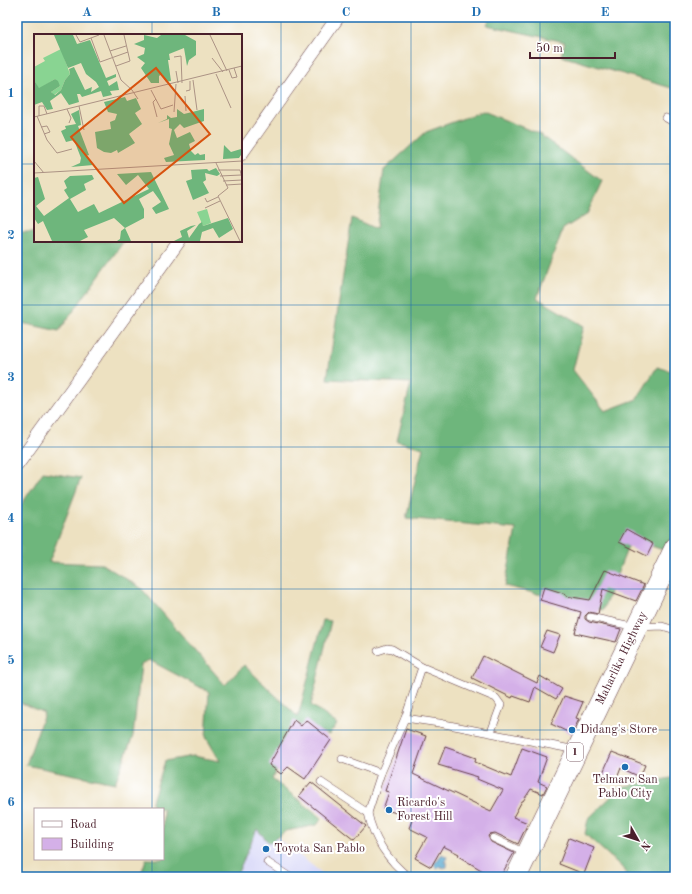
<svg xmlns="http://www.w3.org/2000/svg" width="692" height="894" font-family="'Old Standard TT',serif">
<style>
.built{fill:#d7d7f8}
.forest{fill:#6eb67c;stroke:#5c6a54}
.water{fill:#54a8d0;stroke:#4f647e}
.building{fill:#d4b0e8}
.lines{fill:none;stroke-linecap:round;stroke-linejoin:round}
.lane-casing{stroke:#623c42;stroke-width:8}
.street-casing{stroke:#623c42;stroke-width:14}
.primary-casing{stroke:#623c42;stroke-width:22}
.lane{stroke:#fff;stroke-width:7}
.street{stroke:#fff;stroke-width:13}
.primary{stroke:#fff;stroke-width:21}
.grid{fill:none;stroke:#1f6fb2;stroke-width:1;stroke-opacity:0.55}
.poi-dot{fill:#1f6fb2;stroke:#fff;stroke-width:1.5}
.labels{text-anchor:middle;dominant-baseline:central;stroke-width:4;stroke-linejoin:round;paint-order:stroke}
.shield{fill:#fff;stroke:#80626b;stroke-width:1}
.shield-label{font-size:11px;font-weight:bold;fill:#4a1f2b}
.street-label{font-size:12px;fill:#4a1f2b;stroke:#fff}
.poi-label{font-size:12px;fill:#4a1f2b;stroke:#fff;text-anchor:start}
.inset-road{fill:none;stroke:#ac9385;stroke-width:1}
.view{fill:#d8530f;fill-opacity:0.15;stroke:#d8530f;stroke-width:2}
.inset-edge{fill:none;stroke:#4a1f2b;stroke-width:2}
.neatline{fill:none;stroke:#1f6fb2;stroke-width:1.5}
.grid-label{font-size:13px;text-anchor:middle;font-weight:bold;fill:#1f6fb2}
</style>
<rect width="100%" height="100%" fill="#fff"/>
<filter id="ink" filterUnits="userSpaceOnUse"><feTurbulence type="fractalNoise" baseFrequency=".025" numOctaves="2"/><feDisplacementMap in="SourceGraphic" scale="8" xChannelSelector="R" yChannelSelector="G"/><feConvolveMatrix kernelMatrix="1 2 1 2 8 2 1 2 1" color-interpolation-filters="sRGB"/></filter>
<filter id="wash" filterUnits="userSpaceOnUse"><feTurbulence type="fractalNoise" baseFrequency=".012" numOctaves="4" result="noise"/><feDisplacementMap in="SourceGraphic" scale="16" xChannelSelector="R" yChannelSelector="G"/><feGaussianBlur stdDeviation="0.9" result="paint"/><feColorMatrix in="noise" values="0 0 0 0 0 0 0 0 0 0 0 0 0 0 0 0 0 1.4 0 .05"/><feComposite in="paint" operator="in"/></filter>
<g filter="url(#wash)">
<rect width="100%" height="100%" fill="#ede1c1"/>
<!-- built -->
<polygon class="built" points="254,820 327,877 228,877"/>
<!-- forest -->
<g class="forest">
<polygon points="490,17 675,17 675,89 561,56 565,42 487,25"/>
<polygon points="483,111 539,134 602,181 587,214 563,229 537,298 584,326 573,370 605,411 637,399 657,367 675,372 675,531 666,551 631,539 603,610 505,586 516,529 406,518 423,448 397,441 411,383 327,379 352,218 376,229 384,170 426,132"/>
<polygon points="17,232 35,232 35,241 124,241 59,331 17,322"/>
<polygon points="43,472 81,478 49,562 102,564 141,588 225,685 244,665 298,717 323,620 331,621 311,705 337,724 329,735 311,728 298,728 272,779 322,818 317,825 286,831 269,843 257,829 236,877 140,877 146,859 163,859 163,809 152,809 152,801 165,761 193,756 220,761 206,737 209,692 149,660 141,665 133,736 115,783 26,765 44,713 17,701 17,511"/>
<polygon points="671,778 675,779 675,877 626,877 625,870 585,834 588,819 621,787"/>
</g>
<!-- water -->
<polygon class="water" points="442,854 447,857 444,863 447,862 447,867 442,868 442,866 437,869 434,864"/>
<g id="blocks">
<!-- building -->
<g class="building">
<polygon points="626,529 653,544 647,556 619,542"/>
<polygon points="605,570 644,585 636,601 603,589 598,614 589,612 585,616 585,619 589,622 621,629 616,642 575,633 581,612 540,600 544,587 566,594 566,596 590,600"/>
<polygon points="547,631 560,635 553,652 540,647"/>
<polygon points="483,656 537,683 540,676 562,689 556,699 535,687 530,702 513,696 512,698 472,678"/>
<polygon points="564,696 583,702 576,718 579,719 572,734 551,724"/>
<polygon points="294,720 301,726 306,720 331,740 305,779 288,767 281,774 269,765"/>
<polygon points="406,729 426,736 413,774 491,811 503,790 477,779 478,777 438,765 445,747 476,758 475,762 511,777 522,748 547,757 538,782 547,786 543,794 531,789 523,801 522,801 513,817 528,823 518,844 495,833 490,834 488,836 491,842 514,853 500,877 480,877 483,871 458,856 459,854 443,846 431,867 415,858 427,837 409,828 413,818 383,809 389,792 385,791"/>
<polygon points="612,752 645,765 640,777 621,768 616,781 602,775"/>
<polygon points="311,782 366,826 354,840 299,796"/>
<polygon points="569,838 594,848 584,874 559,864"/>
</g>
</g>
</g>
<g filter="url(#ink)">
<use href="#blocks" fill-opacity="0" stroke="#623c42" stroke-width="1"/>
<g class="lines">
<defs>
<g id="lane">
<polyline points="666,118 675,123"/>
<polyline points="590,617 636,627 662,626 675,630"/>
<polyline points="378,651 387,648 392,649 422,667 496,698 501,705 491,732"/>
<polyline points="405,718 422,667"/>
<polyline points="342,759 381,773"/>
<path d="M 321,782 L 368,813 C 373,838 388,861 409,877"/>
<polyline points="368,813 381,773 405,718 439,723 576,750"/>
<polyline points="493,838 525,853"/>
<polyline points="267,862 290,877"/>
</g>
<g id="street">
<polyline points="241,154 338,17"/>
<polyline points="17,465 179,241"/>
</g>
<g id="primary">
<path id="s1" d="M 516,877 L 675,548"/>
</g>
</defs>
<!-- lane casing -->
<use href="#lane" class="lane-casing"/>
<!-- street casing -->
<use href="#street" class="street-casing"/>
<!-- primary casing -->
<use href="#primary" class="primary-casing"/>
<!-- lane -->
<use href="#lane" class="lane"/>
<!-- street -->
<use href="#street" class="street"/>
<!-- primary -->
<use href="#primary" class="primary"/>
</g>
</g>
<!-- grid -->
<path class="grid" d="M 152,17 L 152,35M 281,17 L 281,877M 411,17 L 411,877M 540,17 L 540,877M 17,164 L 35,164M 241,164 L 675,164M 152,241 L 152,809M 17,305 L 675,305M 17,447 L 675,447M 17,589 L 675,589M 17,730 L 675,730M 152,859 L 152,877"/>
<!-- markers -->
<g class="poi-dot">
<circle cx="572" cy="730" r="4"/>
<circle cx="625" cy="767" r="4"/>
<circle cx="389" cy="810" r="4"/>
<circle cx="266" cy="849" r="4"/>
</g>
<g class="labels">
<!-- shield labels -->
<rect class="shield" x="567" y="743" width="16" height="18" rx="3"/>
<g class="shield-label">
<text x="575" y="752">1</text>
</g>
<!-- street labels -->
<g class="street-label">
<text stroke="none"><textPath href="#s1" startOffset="243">Maharlika Highway</textPath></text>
</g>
<!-- poi labels -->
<g class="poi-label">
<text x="580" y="730">Didang's Store</text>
<text x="625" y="780" text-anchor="middle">Telmarc San<tspan x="625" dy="14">Pablo City</tspan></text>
<text x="397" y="803">Ricardo's<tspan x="397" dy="14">Forest Hill</tspan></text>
<text x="274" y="849">Toyota San Pablo</text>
</g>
</g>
<!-- overview -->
<g transform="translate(34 34)">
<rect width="208" height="208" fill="#ede1c1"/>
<path d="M 27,15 L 36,40 L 31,46 L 27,56 L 20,61 L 17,58 L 26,52 L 21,45 L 5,55 L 0,46 L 0,33 L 11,27 L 9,24 ZM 173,175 L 177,189 L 169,192 L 163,178 Z" fill="#89d492"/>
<path d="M 20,1 L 39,1 L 43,10 L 56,6 L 72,44 L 82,40 L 82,43 L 73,47 L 75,52 L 83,47 L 85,56 L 76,57 L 78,61 L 69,63 L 67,57 L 48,63 L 46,60 L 43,60 L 45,68 L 35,71 L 27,59 L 16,67 L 19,75 L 13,76 L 8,68 L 0,71 L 0,46 L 5,54 L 21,45 L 24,47 L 26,52 L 17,58 L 21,61 L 27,56 L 31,46 L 36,40 L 35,35 L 40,33 L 51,56 L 58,53 L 57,58 L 65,53 L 62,48 L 52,40 L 47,29 L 34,34 ZM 110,1 L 123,4 L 127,1 L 151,1 L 162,7 L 162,21 L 155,26 L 153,32 L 150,14 L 135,20 L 136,26 L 134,26 L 137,47 L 132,48 L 128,40 L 125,42 L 125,49 L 117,49 L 107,34 L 111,29 L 103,23 L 110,20 L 111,14 L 100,10 L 110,6 ZM 91,63 L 93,67 L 102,64 L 107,75 L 101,79 L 108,90 L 95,100 L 101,109 L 84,119 L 83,116 L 77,119 L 70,118 L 63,114 L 61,98 L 77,95 L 76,88 L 81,86 L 83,80 L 74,78 L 70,68 ZM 143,75 L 150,80 L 170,75 L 170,87 L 150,94 L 146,90 L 140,96 L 143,104 L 156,98 L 161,107 L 155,110 L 157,117 L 161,121 L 164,119 L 166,121 L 171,120 L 171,126 L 132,128 L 130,124 L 140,121 L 135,110 L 138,95 L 135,94 L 135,85 L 124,89 L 133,85 L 133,81 L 137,84 L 143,83 ZM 45,76 L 47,91 L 44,92 L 55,121 L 52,122 L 59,131 L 37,133 L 46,129 L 47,124 L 40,106 L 32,108 L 27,97 L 36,93 L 32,95 L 31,92 L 42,90 L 37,80 ZM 190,111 L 197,118 L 207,115 L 207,121 L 205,124 L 189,125 ZM 182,134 L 186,140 L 183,142 L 171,139 L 172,146 L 169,148 L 175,159 L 159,166 L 152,147 L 158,145 L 157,136 L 173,135 L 175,137 ZM 117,138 L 135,175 L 122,180 L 118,174 L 127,168 L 119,157 L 105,165 L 110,175 L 110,184 L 91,194 L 97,207 L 83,207 L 86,205 L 87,197 L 91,194 L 80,184 L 50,196 L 54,203 L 46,207 L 18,207 L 9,187 L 4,190 L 0,184 L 0,144 L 4,143 L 11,165 L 2,172 L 10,182 L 35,164 L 30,156 L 33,154 L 30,147 L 36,142 L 58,141 L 60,145 L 50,150 L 52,156 L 36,165 L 44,178 L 60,170 L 65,179 L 115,155 L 104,141 L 92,151 L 83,140 ZM 194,184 L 199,195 L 185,204 L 179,194 L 168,198 L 166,207 L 140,207 L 148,203 L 146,197 L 157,192 L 162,191 L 153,197 L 155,204 L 165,190 L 168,188 L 169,192 Z" fill="#6eb67c"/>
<path class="inset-road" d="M 42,1 L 46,8 L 65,1M 70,1 L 87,46 L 98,56 L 104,65M 176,1 L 193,37M 57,4 L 66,28 L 94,18M 76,17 L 92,12M 140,23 L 147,22 L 148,49M 178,24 L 189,38M 82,32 L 96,27 L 90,1M 195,36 L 198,44 L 203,43 L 200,34M 142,37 L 144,49M 182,40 L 197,74M 159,46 L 163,76M 117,56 L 127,75 L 139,71M 152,57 L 156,56 L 156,47M 151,62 L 152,77M 122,65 L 119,68 L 123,83M 45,72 L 50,96M 33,75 L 37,84 L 35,89M 140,78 L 142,50M 3,82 L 13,106 L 23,119 L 38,115M 5,82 L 5,72 L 10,72 L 13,80M 0,83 L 208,32M 7,93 L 13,92 L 16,98 L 10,100M 0,127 L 10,139M 182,129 L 194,154 L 184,162 L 206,207M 184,136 L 206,136 L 208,144M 0,139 L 208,127M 186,142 L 207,141M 189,147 L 208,146M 192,151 L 208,150M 171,164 L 173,168 L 184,163M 171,174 L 186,167"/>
<path class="view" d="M 122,34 L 176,100 L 90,169 L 37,103 Z"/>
<rect width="208" height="208" class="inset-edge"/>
</g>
<!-- margin -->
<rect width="692" height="894" fill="none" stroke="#fff" stroke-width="44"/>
<!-- legend -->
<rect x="34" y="808" width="130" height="52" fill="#ffffff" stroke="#b7a5aa"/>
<rect x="42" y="821" width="20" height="6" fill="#ffffff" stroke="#b7a5aa"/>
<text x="70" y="828" font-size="12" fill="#4a1f2b">Road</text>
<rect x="42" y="838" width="20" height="12" fill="#d4b0e8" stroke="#b7a5aa"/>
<text x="70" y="848" font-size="12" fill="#4a1f2b">Building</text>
<!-- north arrow -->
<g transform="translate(638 840) rotate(129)" stroke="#ffffff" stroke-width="3" paint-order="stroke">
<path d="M0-3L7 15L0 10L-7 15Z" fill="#4a1f2b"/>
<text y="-6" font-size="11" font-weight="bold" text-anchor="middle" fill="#4a1f2b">N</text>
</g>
<!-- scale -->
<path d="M530 52v6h85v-6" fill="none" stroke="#4a1f2b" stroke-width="2"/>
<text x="536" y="52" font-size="12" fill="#4a1f2b" stroke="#ffffff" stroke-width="3" paint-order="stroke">50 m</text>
<rect x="22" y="22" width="648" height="850" class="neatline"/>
<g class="grid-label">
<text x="87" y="16">A</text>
<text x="216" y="16">B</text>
<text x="346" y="16">C</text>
<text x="476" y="16">D</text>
<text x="605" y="16">E</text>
<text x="11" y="97">1</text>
<text x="11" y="239">2</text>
<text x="11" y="381">3</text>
<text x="11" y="522">4</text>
<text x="11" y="664">5</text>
<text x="11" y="806">6</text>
</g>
</svg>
